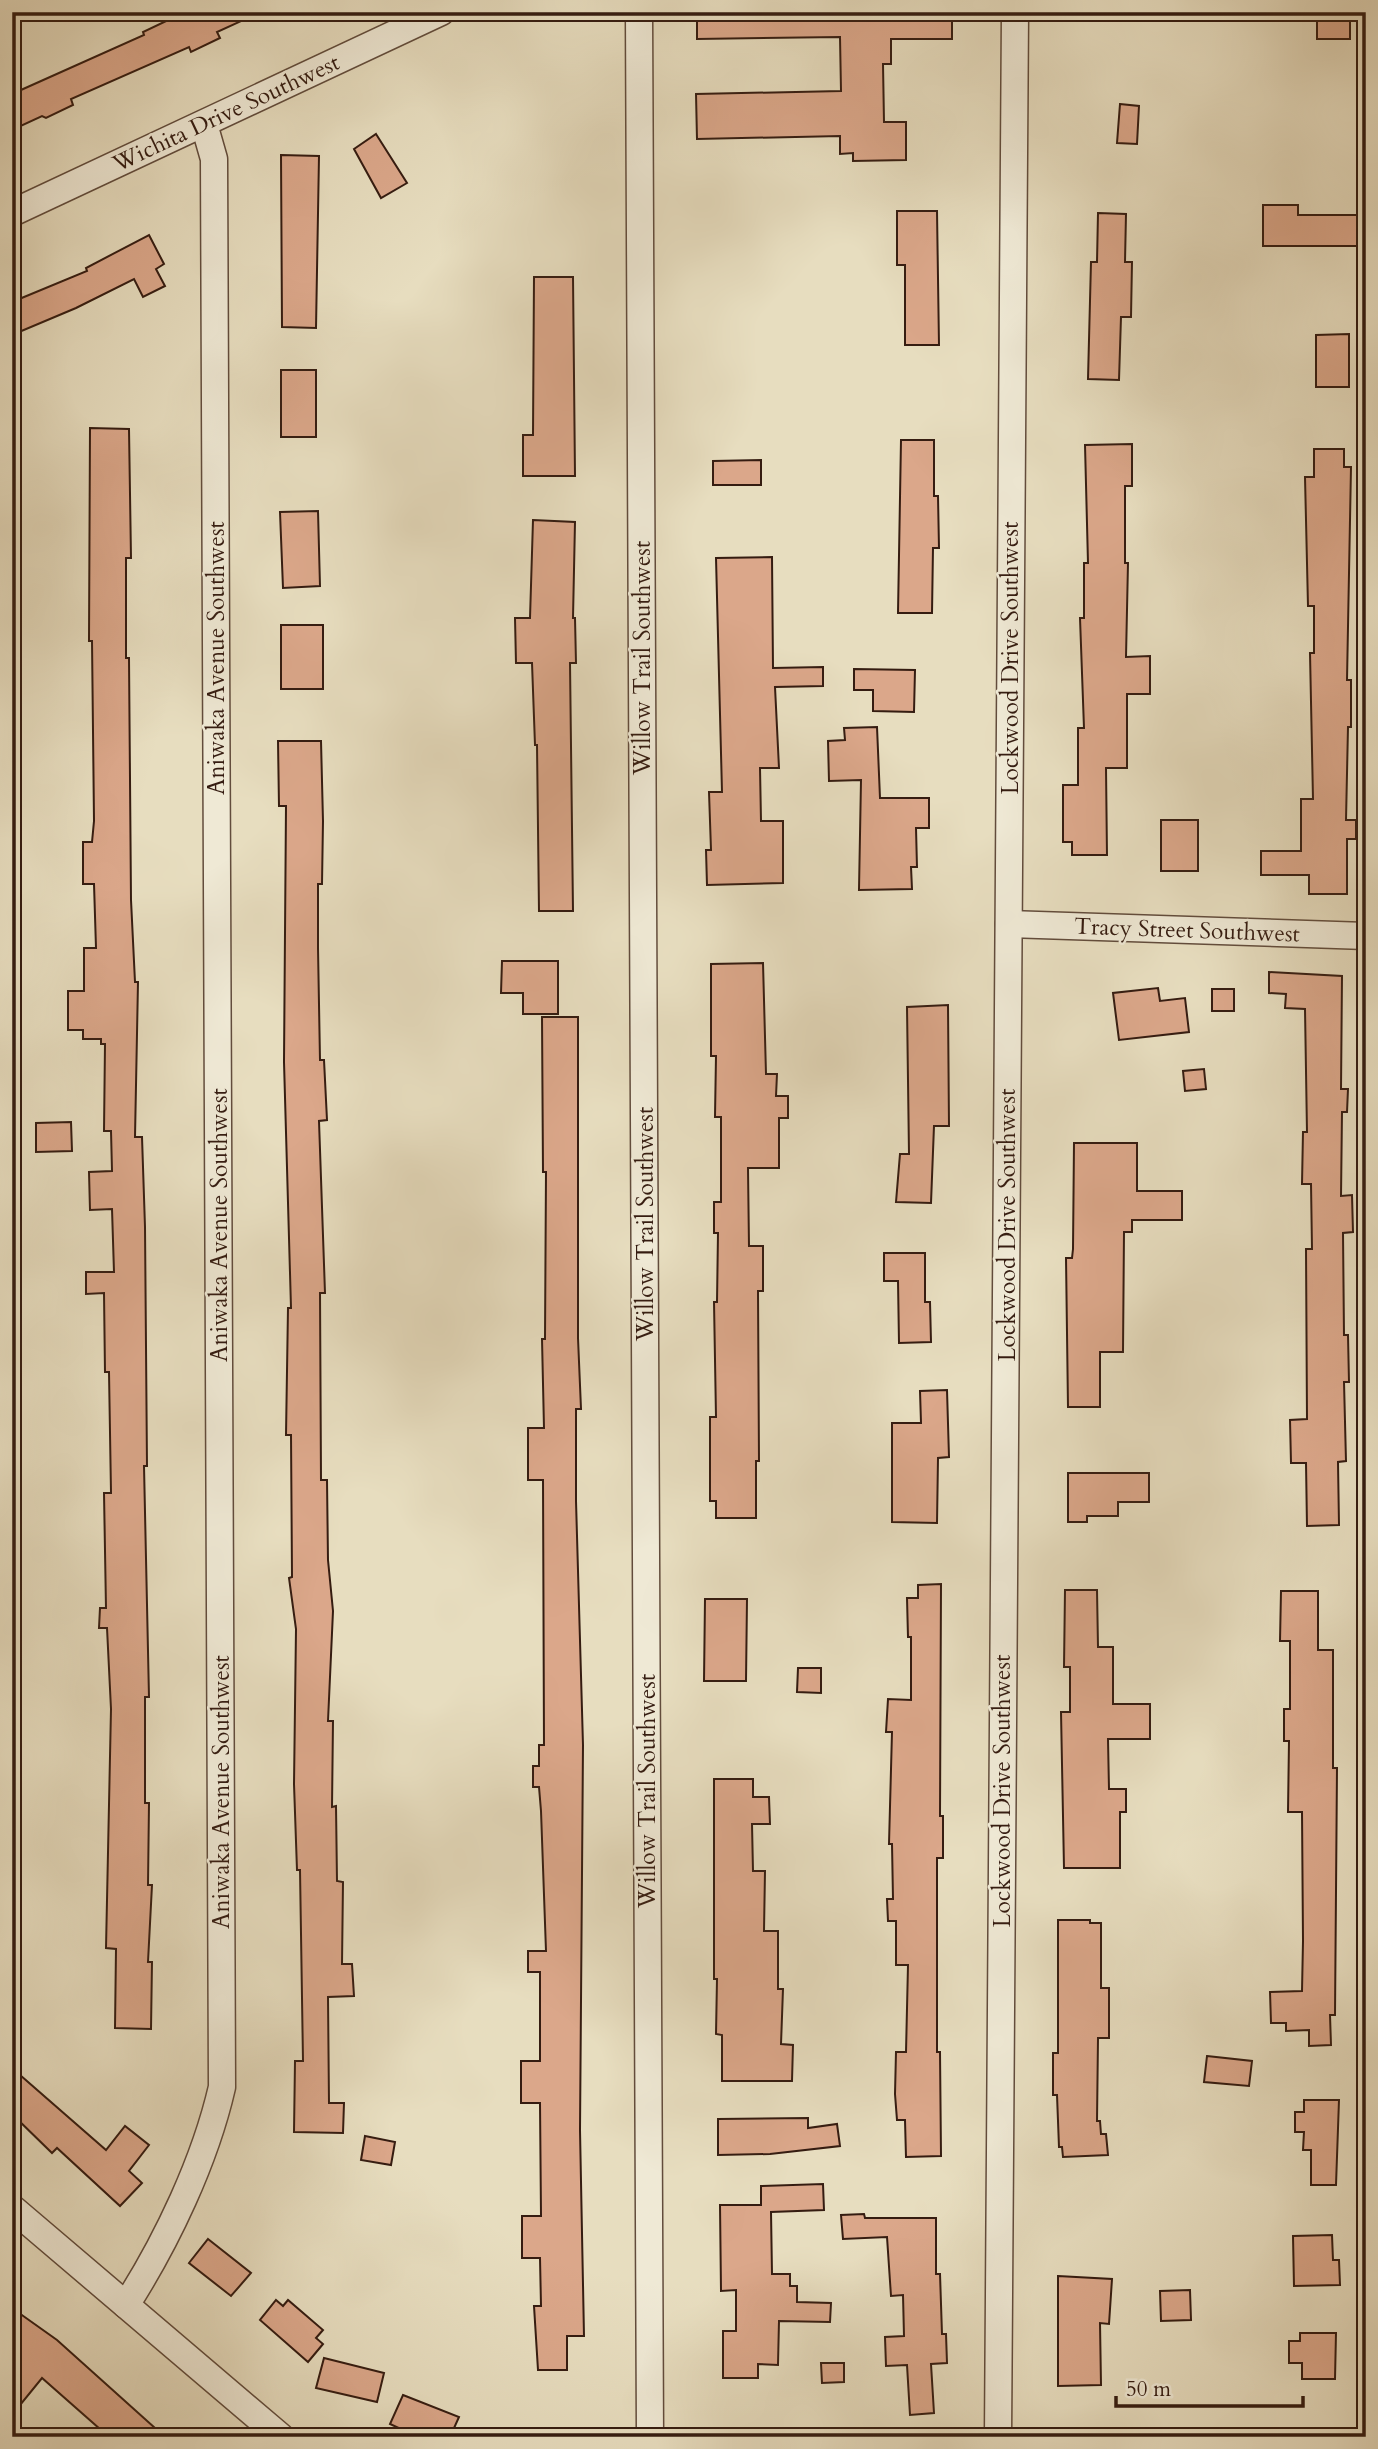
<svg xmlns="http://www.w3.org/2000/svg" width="1378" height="2449" viewBox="0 0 1378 2449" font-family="Cardo,serif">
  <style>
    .building { fill: #dba78a; stroke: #351c11; stroke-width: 2 }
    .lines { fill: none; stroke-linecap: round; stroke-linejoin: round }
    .minor-casing { stroke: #624c3c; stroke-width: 29 }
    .minor { stroke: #efe9d5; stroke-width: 26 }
    .labels { text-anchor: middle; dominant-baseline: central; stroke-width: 5; stroke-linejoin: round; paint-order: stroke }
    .street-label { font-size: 23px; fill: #351c11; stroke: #efe9d5 }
  </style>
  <rect width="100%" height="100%" fill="#e7ddbf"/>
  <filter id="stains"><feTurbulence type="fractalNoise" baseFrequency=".00286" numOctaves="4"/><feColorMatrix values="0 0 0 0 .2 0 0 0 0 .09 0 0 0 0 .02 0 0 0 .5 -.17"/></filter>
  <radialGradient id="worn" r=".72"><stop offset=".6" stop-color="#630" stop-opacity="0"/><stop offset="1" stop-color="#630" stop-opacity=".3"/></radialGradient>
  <g class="building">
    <path d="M 185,12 L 261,12 L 217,32 L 220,38 L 191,52 L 189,47 L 71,99 L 73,105 L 46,118 L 42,116 L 12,130 L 12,94 L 144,35 L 143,32 Z"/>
    <path d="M 697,12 L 952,12 L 952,39 L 891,39 L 891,64 L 883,64 L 884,122 L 906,122 L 906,160 L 853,161 L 853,153 L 840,154 L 840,136 L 697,139 L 696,94 L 841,91 L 840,37 L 697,39 Z"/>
    <rect x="1317" y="12" width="33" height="27"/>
    <path d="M 1120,104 L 1139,106 L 1137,144 L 1117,143 Z"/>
    <path d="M 376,134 L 407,183 L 381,198 L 354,149 Z"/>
    <path d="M 281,155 L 319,156 L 316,328 L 282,327 Z"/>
    <path d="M 1263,205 L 1298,205 L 1298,215 L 1357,215 L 1357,246 L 1263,246 Z"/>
    <path d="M 897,211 L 937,211 L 939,345 L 905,345 L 905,265 L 897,265 Z"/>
    <path d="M 1098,213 L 1126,214 L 1125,262 L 1132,262 L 1131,317 L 1121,317 L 1119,380 L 1088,379 L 1091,262 L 1097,262 Z"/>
    <path d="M 149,235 L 164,264 L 156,269 L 165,286 L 143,297 L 134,279 L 76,308 L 12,335 L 12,302 L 87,271 L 86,268 Z"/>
    <path d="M 534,277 L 573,277 L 575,476 L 523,476 L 523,435 L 533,435 Z"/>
    <path d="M 1349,334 L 1349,387 L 1316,387 L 1316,335 Z"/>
    <rect x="281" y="370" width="35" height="67"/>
    <path d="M 90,428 L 129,429 L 131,558 L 126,558 L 126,658 L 129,658 L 131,900 L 135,982 L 138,982 L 135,1137 L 142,1137 L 145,1227 L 147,1466 L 144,1466 L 149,1697 L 145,1697 L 145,1803 L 149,1803 L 148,1885 L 152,1885 L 148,1962 L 152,1962 L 151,2029 L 115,2028 L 116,1949 L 106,1948 L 111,1709 L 107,1628 L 99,1628 L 100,1608 L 106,1608 L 104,1493 L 111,1493 L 109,1372 L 105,1372 L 104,1293 L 86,1294 L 86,1272 L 114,1272 L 112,1209 L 90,1210 L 89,1172 L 112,1171 L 111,1131 L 104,1131 L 105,1044 L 101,1044 L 101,1039 L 83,1039 L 83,1030 L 68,1030 L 68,991 L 84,991 L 84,948 L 96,948 L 94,884 L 83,884 L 83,842 L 92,842 L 94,821 L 92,641 L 89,641 Z"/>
    <path d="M 901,440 L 934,440 L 934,496 L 938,496 L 939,548 L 933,548 L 932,613 L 898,613 Z"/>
    <path d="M 1132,444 L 1132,486 L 1125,486 L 1125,563 L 1128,563 L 1126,657 L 1150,656 L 1150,694 L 1127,694 L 1127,768 L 1106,768 L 1107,855 L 1072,855 L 1072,842 L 1063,842 L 1063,785 L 1078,785 L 1078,728 L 1084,728 L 1080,618 L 1084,618 L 1084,563 L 1088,563 L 1085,445 Z"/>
    <path d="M 1314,449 L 1344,449 L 1344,467 L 1351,467 L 1347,680 L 1351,680 L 1351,727 L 1348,727 L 1346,820 L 1356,820 L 1356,839 L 1347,839 L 1347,894 L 1309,894 L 1309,875 L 1261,875 L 1261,851 L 1301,851 L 1301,799 L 1313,799 L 1310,653 L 1314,653 L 1314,606 L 1308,606 L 1305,477 L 1314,477 Z"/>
    <path d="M 761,460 L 761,485 L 713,485 L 713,461 Z"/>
    <path d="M 318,511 L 320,586 L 283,588 L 280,512 Z"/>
    <path d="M 533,520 L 575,522 L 573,618 L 575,618 L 576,663 L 570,663 L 573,911 L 539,911 L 537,745 L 535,745 L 532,663 L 516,663 L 515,618 L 530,618 Z"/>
    <path d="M 772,557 L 773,668 L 823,667 L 823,686 L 775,687 L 779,768 L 760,768 L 761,821 L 783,821 L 783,883 L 707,885 L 706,850 L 711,850 L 709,792 L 722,792 L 716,558 Z"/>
    <rect x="281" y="625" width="42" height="64"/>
    <path d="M 854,669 L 915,670 L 914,712 L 873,711 L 873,690 L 854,690 Z"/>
    <path d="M 877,727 L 880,798 L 929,798 L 929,828 L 916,828 L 917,867 L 911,867 L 912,889 L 859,890 L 861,780 L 829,781 L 828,741 L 845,740 L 844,728 Z"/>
    <path d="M 278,741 L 321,741 L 323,821 L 322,884 L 318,884 L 318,948 L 320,1060 L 324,1060 L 327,1120 L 319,1121 L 325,1293 L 320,1293 L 321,1480 L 327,1480 L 328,1560 L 333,1611 L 328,1721 L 333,1721 L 332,1807 L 336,1806 L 337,1881 L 343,1882 L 342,1964 L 352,1964 L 354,1996 L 328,1997 L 329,2103 L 344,2103 L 343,2133 L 294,2132 L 295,2061 L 303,2061 L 300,1870 L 297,1870 L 294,1784 L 296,1629 L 289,1578 L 292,1577 L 291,1435 L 286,1435 L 288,1308 L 291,1308 L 284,1062 L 286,806 L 279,806 Z"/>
    <rect x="1161" y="820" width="37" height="51"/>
    <path d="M 502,961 L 558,961 L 558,1014 L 523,1014 L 523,993 L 501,993 Z"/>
    <path d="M 763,963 L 766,1074 L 777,1074 L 776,1096 L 788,1096 L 788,1118 L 779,1118 L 779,1168 L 748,1168 L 749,1246 L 763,1246 L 763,1291 L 758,1291 L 759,1461 L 756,1461 L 756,1518 L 716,1518 L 716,1501 L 710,1501 L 710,1417 L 716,1417 L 714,1302 L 717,1302 L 718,1233 L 714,1233 L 714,1202 L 721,1202 L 721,1117 L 715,1117 L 716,1056 L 711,1056 L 711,964 Z"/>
    <path d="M 1269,972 L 1342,976 L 1341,1089 L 1348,1089 L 1347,1112 L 1342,1112 L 1341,1196 L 1352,1195 L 1353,1232 L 1343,1233 L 1344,1335 L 1348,1335 L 1349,1382 L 1344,1382 L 1346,1461 L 1338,1462 L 1339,1525 L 1307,1526 L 1306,1463 L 1291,1463 L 1290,1420 L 1307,1419 L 1306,1249 L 1312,1249 L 1311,1184 L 1302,1184 L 1303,1132 L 1307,1132 L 1305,1009 L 1285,1008 L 1286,994 L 1269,993 Z"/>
    <path d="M 1158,988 L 1160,1001 L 1185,998 L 1189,1032 L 1119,1040 L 1113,993 Z"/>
    <rect x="1212" y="989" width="22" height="22"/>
    <path d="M 948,1005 L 949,1126 L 934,1126 L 931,1203 L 896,1202 L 900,1154 L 909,1154 L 907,1007 Z"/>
    <path d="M 542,1017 L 578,1017 L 578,1338 L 581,1409 L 576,1409 L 576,1501 L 583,1745 L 580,2130 L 584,2336 L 567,2336 L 567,2370 L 538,2370 L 534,2306 L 541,2306 L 540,2258 L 522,2258 L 522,2216 L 541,2216 L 540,2103 L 521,2103 L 521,2061 L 540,2061 L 540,1972 L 528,1972 L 528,1951 L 546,1951 L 541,1811 L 539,1787 L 533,1787 L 533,1766 L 539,1766 L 539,1745 L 544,1745 L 543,1480 L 528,1480 L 528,1428 L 544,1428 L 542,1339 L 545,1339 L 546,1172 L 543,1172 Z"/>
    <path d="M 1204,1069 L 1206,1089 L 1185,1091 L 1183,1071 Z"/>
    <path d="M 71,1122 L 72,1151 L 36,1152 L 36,1123 Z"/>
    <path d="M 1074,1143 L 1137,1143 L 1137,1191 L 1182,1191 L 1182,1220 L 1132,1220 L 1132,1232 L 1124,1232 L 1123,1352 L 1100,1352 L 1100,1407 L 1068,1407 L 1066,1258 L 1072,1258 L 1073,1249 Z"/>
    <path d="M 884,1253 L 925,1253 L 925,1302 L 930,1302 L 931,1342 L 899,1343 L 898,1281 L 884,1281 Z"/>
    <path d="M 947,1390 L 949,1457 L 938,1458 L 937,1523 L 892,1522 L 892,1423 L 921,1423 L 920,1391 Z"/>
    <path d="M 1068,1473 L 1149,1473 L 1149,1502 L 1118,1502 L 1118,1516 L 1087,1516 L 1087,1522 L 1068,1522 Z"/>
    <path d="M 941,1584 L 940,1816 L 943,1816 L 943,1858 L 937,1858 L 937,2052 L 940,2052 L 941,2156 L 906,2157 L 905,2120 L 897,2120 L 895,2094 L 896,2052 L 906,2052 L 908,1965 L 896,1965 L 896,1921 L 888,1921 L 887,1899 L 893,1899 L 892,1844 L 889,1844 L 892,1732 L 886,1732 L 888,1699 L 911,1700 L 911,1637 L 908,1637 L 907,1598 L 918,1598 L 918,1585 Z"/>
    <path d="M 1065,1590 L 1097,1590 L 1098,1647 L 1113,1647 L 1113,1704 L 1150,1704 L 1150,1739 L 1108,1739 L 1109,1789 L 1126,1789 L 1126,1812 L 1120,1812 L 1120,1868 L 1064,1868 L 1061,1712 L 1070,1712 L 1070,1667 L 1064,1667 Z"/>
    <path d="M 1281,1591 L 1318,1591 L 1318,1650 L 1333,1650 L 1333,1768 L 1337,1768 L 1335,2015 L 1330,2015 L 1331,2045 L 1309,2046 L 1309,2030 L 1286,2031 L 1286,2023 L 1271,2023 L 1270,1992 L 1302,1991 L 1303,1941 L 1302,1812 L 1288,1812 L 1289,1741 L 1284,1741 L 1284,1709 L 1290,1709 L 1290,1641 L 1280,1641 Z"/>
    <path d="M 705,1599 L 747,1599 L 746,1681 L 704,1681 Z"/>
    <path d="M 798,1668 L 821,1668 L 821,1693 L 797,1692 Z"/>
    <path d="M 714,1779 L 753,1779 L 753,1797 L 769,1797 L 770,1824 L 752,1824 L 753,1871 L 765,1871 L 764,1931 L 778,1931 L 778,1989 L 783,1989 L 781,2044 L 793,2045 L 792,2081 L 722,2081 L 722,2035 L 716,2034 L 717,1979 L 714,1979 Z"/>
    <path d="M 1058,1920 L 1090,1920 L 1090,1923 L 1101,1923 L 1101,1988 L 1109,1988 L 1109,2038 L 1098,2038 L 1097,2121 L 1100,2121 L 1101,2134 L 1106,2134 L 1108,2155 L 1063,2157 L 1062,2147 L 1059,2147 L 1057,2095 L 1053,2095 L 1053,2053 L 1058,2053 Z"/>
    <path d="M 1207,2056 L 1252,2061 L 1249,2086 L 1204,2082 Z"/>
    <path d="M 12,2068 L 106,2150 L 125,2126 L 149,2145 L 129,2171 L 142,2183 L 120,2206 L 57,2148 L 52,2153 L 12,2114 Z"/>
    <path d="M 1304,2100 L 1339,2100 L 1336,2185 L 1311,2185 L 1311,2150 L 1303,2150 L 1304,2132 L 1295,2132 L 1295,2112 L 1304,2112 Z"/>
    <path d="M 808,2118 L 808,2128 L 837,2124 L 840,2146 L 770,2154 L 718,2155 L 718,2119 Z"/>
    <path d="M 365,2136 L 395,2142 L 391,2165 L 361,2160 Z"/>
    <path d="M 823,2184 L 824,2210 L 771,2212 L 772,2274 L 790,2274 L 790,2286 L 797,2286 L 797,2302 L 831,2303 L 830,2322 L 779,2321 L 778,2365 L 758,2364 L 758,2378 L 723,2378 L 723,2331 L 736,2331 L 736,2290 L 721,2291 L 720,2205 L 761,2205 L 761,2186 Z"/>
    <path d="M 864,2214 L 865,2218 L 936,2218 L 936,2274 L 940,2274 L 942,2334 L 946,2334 L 947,2363 L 931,2364 L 934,2413 L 910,2415 L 907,2365 L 886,2366 L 885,2337 L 904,2336 L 903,2295 L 891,2296 L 887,2237 L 843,2239 L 841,2215 Z"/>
    <path d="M 1332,2235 L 1333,2260 L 1339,2260 L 1340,2285 L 1294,2286 L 1293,2236 Z"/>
    <path d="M 208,2239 L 251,2273 L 231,2296 L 189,2263 Z"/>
    <path d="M 1058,2276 L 1112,2279 L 1109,2324 L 1100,2323 L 1101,2385 L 1058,2386 Z"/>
    <path d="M 1190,2290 L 1191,2320 L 1161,2321 L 1160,2291 Z"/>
    <path d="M 276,2300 L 283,2306 L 288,2300 L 323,2330 L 316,2338 L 323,2344 L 308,2362 L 260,2320 Z"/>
    <path d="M 12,2308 L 57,2340 L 165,2437 L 109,2437 L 42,2378 L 12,2415 Z"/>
    <path d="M 1300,2333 L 1336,2333 L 1335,2379 L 1302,2379 L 1302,2363 L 1289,2363 L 1289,2341 L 1300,2341 Z"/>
    <path d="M 324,2358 L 384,2373 L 377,2402 L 316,2388 Z"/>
    <path d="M 821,2363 L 844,2363 L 844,2382 L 822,2383 Z"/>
    <path d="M 403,2395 L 459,2417 L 450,2437 L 418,2437 L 390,2424 Z"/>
  </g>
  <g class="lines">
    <defs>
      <g id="minor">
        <path d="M 639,12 L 650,2437"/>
        <path d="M 12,213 L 441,12"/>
        <path d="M 1009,924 L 1366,936"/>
        <path d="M 12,2208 L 281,2437"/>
        <path d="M 126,2305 C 167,2241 205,2161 222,2087 L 214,159 L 204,124"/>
        <path d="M 998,2437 L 1015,12"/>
      </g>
    </defs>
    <use href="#minor" class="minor-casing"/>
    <use href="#minor" class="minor"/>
  </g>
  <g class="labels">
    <g class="street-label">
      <text transform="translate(226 113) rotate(-25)">Wichita Drive Southwest</text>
      <text transform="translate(216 658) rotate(-90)">Aniwaka Avenue Southwest</text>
      <text transform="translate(642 658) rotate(-90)">Willow Trail Southwest</text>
      <text transform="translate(1010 658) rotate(-90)">Lockwood Drive Southwest</text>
      <text transform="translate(1187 930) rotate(2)">Tracy Street Southwest</text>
      <text transform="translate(645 1224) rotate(-90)">Willow Trail Southwest</text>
      <text transform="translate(219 1225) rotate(-90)">Aniwaka Avenue Southwest</text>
      <text transform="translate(1007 1225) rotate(-90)">Lockwood Drive Southwest</text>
      <text transform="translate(647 1791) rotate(-90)">Willow Trail Southwest</text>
      <text transform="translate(1002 1791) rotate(-90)">Lockwood Drive Southwest</text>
      <text transform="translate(221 1792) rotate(-90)">Aniwaka Avenue Southwest</text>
    </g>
  </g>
  <rect width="1378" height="2449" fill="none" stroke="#e7ddbf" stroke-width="42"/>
  <rect x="14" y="14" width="1350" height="2421" fill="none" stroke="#351c11" stroke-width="3.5"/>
  <rect x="21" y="21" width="1336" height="2407" fill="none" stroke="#351c11" stroke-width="2"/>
  <path d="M1116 2396v10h187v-10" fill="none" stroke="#351c11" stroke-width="3.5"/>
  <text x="1126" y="2396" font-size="21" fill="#351c11" stroke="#efe9d5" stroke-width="5" paint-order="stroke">50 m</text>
  <rect width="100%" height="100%" filter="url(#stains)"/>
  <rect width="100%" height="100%" fill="url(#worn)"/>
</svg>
